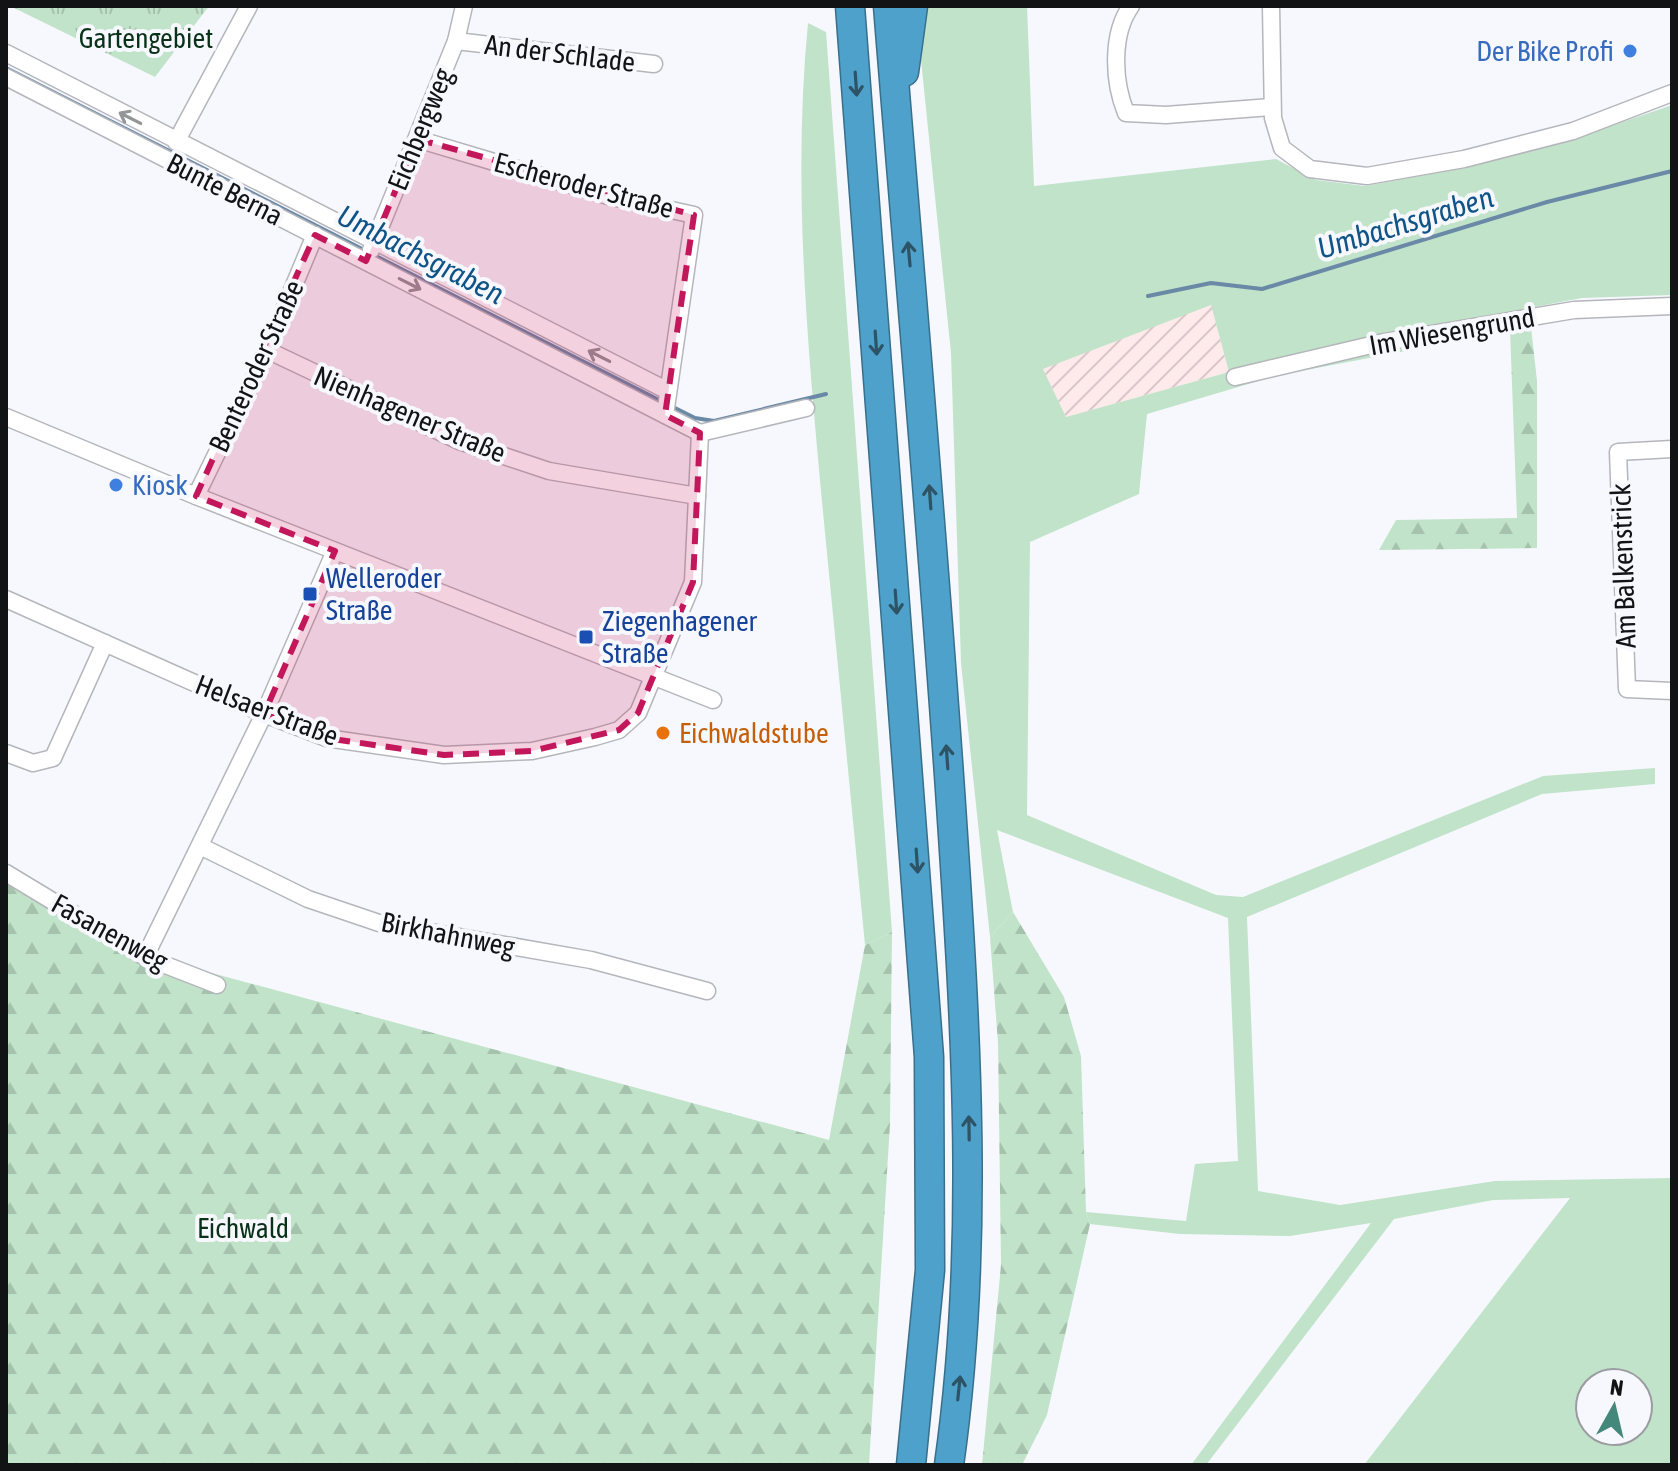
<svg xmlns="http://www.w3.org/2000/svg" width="1678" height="1471" viewBox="0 0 1678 1471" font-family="'Asap Condensed',sans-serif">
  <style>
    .industrial { fill: url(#industrial-furrows) }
    .grass { fill: #c1e3c9; fill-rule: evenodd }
    .forest { fill: url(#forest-firs) }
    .park { fill: url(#park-tufts) }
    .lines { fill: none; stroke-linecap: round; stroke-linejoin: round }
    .stream { stroke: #6a89a7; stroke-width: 4 }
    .street-casing { stroke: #b5b6bc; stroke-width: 19 }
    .highway-casing { stroke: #396f8b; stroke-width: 31 }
    .street { stroke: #fff; stroke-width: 16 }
    .highway { stroke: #4ea1ca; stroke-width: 28 }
    .oneway { stroke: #2d5366 }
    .oneway2 { stroke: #949596 }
    .marked { fill: #c2185b; fill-opacity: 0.2; stroke: #c2185b; stroke-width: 6; stroke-dasharray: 16 10; stroke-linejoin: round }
    .shop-dot { fill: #3f7fe0; stroke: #f7f8fe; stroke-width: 3 }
    .transit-dot { fill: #1a4fb4; stroke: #f7f8fe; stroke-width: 3 }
    .food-dot { fill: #e8710a; stroke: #f7f8fe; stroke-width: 3 }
    .labels { text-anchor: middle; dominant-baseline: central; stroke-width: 8; stroke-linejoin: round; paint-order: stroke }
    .park-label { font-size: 28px; fill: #0a3219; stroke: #f7f8fe }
    .shop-label { font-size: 28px; fill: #366cbe; stroke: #f7f8fe; text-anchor: end }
    .street-label { font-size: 28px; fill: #121315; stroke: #f7f8fe }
    .transit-label { font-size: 28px; fill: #164399; stroke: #f7f8fe; text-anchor: start }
    .food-label { font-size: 28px; fill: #c56008; stroke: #f7f8fe; text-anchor: start }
    .water-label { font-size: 30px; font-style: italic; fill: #0f5387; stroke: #f7f8fe }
  </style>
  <defs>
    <pattern id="industrial-furrows" width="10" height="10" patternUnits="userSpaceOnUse" patternTransform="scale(2)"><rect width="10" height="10" fill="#fee9eb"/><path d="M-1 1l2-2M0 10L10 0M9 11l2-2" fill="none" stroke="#d9c7c9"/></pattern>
    <pattern id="forest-firs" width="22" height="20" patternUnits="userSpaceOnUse" patternTransform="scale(2)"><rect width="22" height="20" fill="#c1e3c9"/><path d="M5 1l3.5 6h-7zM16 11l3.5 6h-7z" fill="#a5c2ac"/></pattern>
    <pattern id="park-tufts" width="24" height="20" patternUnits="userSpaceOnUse" patternTransform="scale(2)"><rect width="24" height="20" fill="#c1e3c9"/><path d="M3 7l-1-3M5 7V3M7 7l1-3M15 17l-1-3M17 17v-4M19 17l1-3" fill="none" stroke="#a5c2ac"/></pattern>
  </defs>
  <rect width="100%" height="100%" fill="#f7f8fe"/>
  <path class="industrial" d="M 1211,304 L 1229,372 L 1066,417 L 1043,369 Z"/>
  <g class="grass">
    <path d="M 926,6 L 1027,6 L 1034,186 L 1276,159 L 1316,180 L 1365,186 L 1473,166 L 1579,137 L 1672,105 L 1672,295 L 1582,298 L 1529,308 L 1531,327 L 1275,376 L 1147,414 L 1139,494 L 1030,542 L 1027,815 L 1216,895 L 1243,897 L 1543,776 L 1655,768 L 1655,784 L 1542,794 L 1247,917 L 1258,1191 L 1340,1205 L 1495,1181 L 1672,1178 L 1672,1465 L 1364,1465 L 1570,1198 L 1493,1200 L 1394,1219 L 1206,1465 L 1191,1465 L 1371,1223 L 1290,1236 L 1180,1234 L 1090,1224 L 1086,1212 L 1186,1221 L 1195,1164 L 1238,1161 L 1228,918 L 997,830 L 1013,912 L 990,937 L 961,663 L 951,353 L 921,60 ZM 1211,305 L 1229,372 L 1066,417 L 1043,369 ZM 1590,1383 L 1638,1383 L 1638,1431 L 1590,1431 Z"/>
    <path d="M 808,23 L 826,32 L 892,932 L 865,945 C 851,800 837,656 823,512 C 808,350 792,186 808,23 Z"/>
  </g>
  <g class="forest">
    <path d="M 1531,327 L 1537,381 L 1537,548 L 1379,550 L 1396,520 L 1517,518 L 1510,330 Z"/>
    <path d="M 6,869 L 153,957 L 829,1140 L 865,945 L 892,932 L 890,1124 L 869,1465 L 6,1465 Z"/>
    <path d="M 1013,912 L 1064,997 L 1081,1056 L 1086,1212 L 1090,1224 L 1047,1415 L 1022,1465 L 982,1465 L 1001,1265 L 998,1043 L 990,937 Z"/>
  </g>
  <path class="park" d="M 10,6 L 209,6 L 155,77 Z"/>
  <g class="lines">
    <g class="stream">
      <path d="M 6,68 L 663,402"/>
      <path d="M 1148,296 L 1211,283 L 1262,289 L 1547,202 L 1672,171"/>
      <path d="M 671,406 L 695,418 L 714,421 L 826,394"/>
    </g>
    <defs>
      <g id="street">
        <path d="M 1131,6 C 1111,34 1113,81 1126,113 L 1166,115 L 1271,107"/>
        <path d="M 1271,6 L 1273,118 L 1282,148 L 1310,169 L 1367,176 L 1464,159 L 1573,131 L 1672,93"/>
        <path d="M 456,41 L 654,64"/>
        <path d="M 6,53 L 668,391"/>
        <path d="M 6,77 L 700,433"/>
        <path d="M 417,139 L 608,196 L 694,215 L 665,415"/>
        <path d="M 176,142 L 249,6"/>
        <path d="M 371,250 L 456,41 L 464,6"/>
        <path d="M 267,350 L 459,441 L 549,471 L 697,496"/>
        <path d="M 1235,377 L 1384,342 L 1574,310 L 1672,306"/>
        <path d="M 6,417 L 196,496 L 713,700"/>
        <path d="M 700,433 L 806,408"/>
        <path d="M 1672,449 L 1618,452 L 1627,689 L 1672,691"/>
        <path d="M 196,496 L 267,350 L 315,235"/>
        <path d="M 6,599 L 264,714 L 326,738 L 444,755 L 532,751 L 595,737 L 619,730 L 638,713 L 693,582 L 700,433"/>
        <path d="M 6,753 L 33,763 L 53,758 L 105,643"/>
        <path d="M 200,846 L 308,899 L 379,923 L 591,960 L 707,991"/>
        <path d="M 6,873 L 145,957 L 217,985"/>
        <path d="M 145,957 L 264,714 L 335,551"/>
      </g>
      <g id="highway">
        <path d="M 850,6 L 929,1057 L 930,1270 L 911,1465"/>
        <path d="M 888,6 C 909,267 932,528 950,790 C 965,1016 981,1240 949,1465"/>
        <path d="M 904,72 L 913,6"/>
      </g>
    </defs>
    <use href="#street" class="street-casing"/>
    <use href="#highway" class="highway-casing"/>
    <use href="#street" class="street"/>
    <use href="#highway" class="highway"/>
  </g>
  <defs><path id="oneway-shaft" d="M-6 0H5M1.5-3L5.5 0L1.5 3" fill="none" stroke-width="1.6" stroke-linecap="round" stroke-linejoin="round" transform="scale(2)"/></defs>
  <g class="oneway">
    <use href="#oneway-shaft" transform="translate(856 84) rotate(86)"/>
    <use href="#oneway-shaft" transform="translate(909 254) rotate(-95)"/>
    <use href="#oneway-shaft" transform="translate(876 343) rotate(86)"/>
    <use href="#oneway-shaft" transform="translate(930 497) rotate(-94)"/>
    <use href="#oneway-shaft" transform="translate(896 602) rotate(86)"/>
    <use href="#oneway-shaft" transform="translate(947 757) rotate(-94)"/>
    <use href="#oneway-shaft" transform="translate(917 861) rotate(86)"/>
    <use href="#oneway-shaft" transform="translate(969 1128) rotate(-91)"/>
    <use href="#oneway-shaft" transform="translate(959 1388) rotate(-84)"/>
  </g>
  <g class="oneway2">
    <use href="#oneway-shaft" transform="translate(130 118) rotate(-153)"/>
    <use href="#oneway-shaft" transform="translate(410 284) rotate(27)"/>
    <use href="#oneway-shaft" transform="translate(599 356) rotate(-153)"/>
  </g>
  <path class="marked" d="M 417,139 L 694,215 L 665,415 L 700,433 L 693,582 L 638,713 L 619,730 L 532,751 L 444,755 L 326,738 L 264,714 L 335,551 L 196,496 L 315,235 L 366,261 Z"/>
  <g class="shop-dot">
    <circle cx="1630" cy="51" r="8"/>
    <circle cx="116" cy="485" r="8"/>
  </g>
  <g class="transit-dot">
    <rect x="302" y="586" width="16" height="16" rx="4"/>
    <rect x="578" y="629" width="16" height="16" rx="4"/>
  </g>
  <circle class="food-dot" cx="663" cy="733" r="8"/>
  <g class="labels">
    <g class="park-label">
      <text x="146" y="38">Gartengebiet</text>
      <text x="243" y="1228">Eichwald</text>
    </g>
    <g class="shop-label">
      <text x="1614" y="51">Der Bike Profi</text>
      <text x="132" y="485" text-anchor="start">Kiosk</text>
    </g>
    <g class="street-label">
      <text transform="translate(560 53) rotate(7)">An der Schlade</text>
      <text transform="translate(420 129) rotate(-68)">Eichbergweg</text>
      <text transform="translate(584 185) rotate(15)">Escheroder Straße</text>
      <text transform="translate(225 189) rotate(27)">Bunte Berna</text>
      <text transform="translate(1452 331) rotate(-10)">Im Wiesengrund</text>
      <text transform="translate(256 366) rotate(-65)">Benteroder Straße</text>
      <text transform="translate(410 414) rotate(23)">Nienhagener Straße</text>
      <text transform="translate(1623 566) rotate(-92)">Am Balkenstrick</text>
      <text transform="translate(267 710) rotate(21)">Helsaer Straße</text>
      <text transform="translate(110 932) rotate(29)">Fasanenweg</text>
      <text transform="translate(448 934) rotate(11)">Birkhahnweg</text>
    </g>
    <g class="transit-label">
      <text x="326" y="578">Welleroder<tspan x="326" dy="32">Straße</tspan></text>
      <text x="602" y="621">Ziegenhagener<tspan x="602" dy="32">Straße</tspan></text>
    </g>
    <g class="food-label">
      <text x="679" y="733">Eichwaldstube</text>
    </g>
    <g class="water-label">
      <text transform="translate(1405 222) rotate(-17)">Umbachsgraben</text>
      <text transform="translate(421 254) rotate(27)">Umbachsgraben</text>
    </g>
  </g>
  <rect width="1678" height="1471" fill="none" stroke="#121315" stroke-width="16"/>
  <g transform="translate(1614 1407) rotate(8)"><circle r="38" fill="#f7f8fe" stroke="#9b9ca1" stroke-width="2"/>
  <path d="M0-6L14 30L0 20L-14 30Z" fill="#44887b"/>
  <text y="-12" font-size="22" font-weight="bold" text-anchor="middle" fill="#121315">N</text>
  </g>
</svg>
